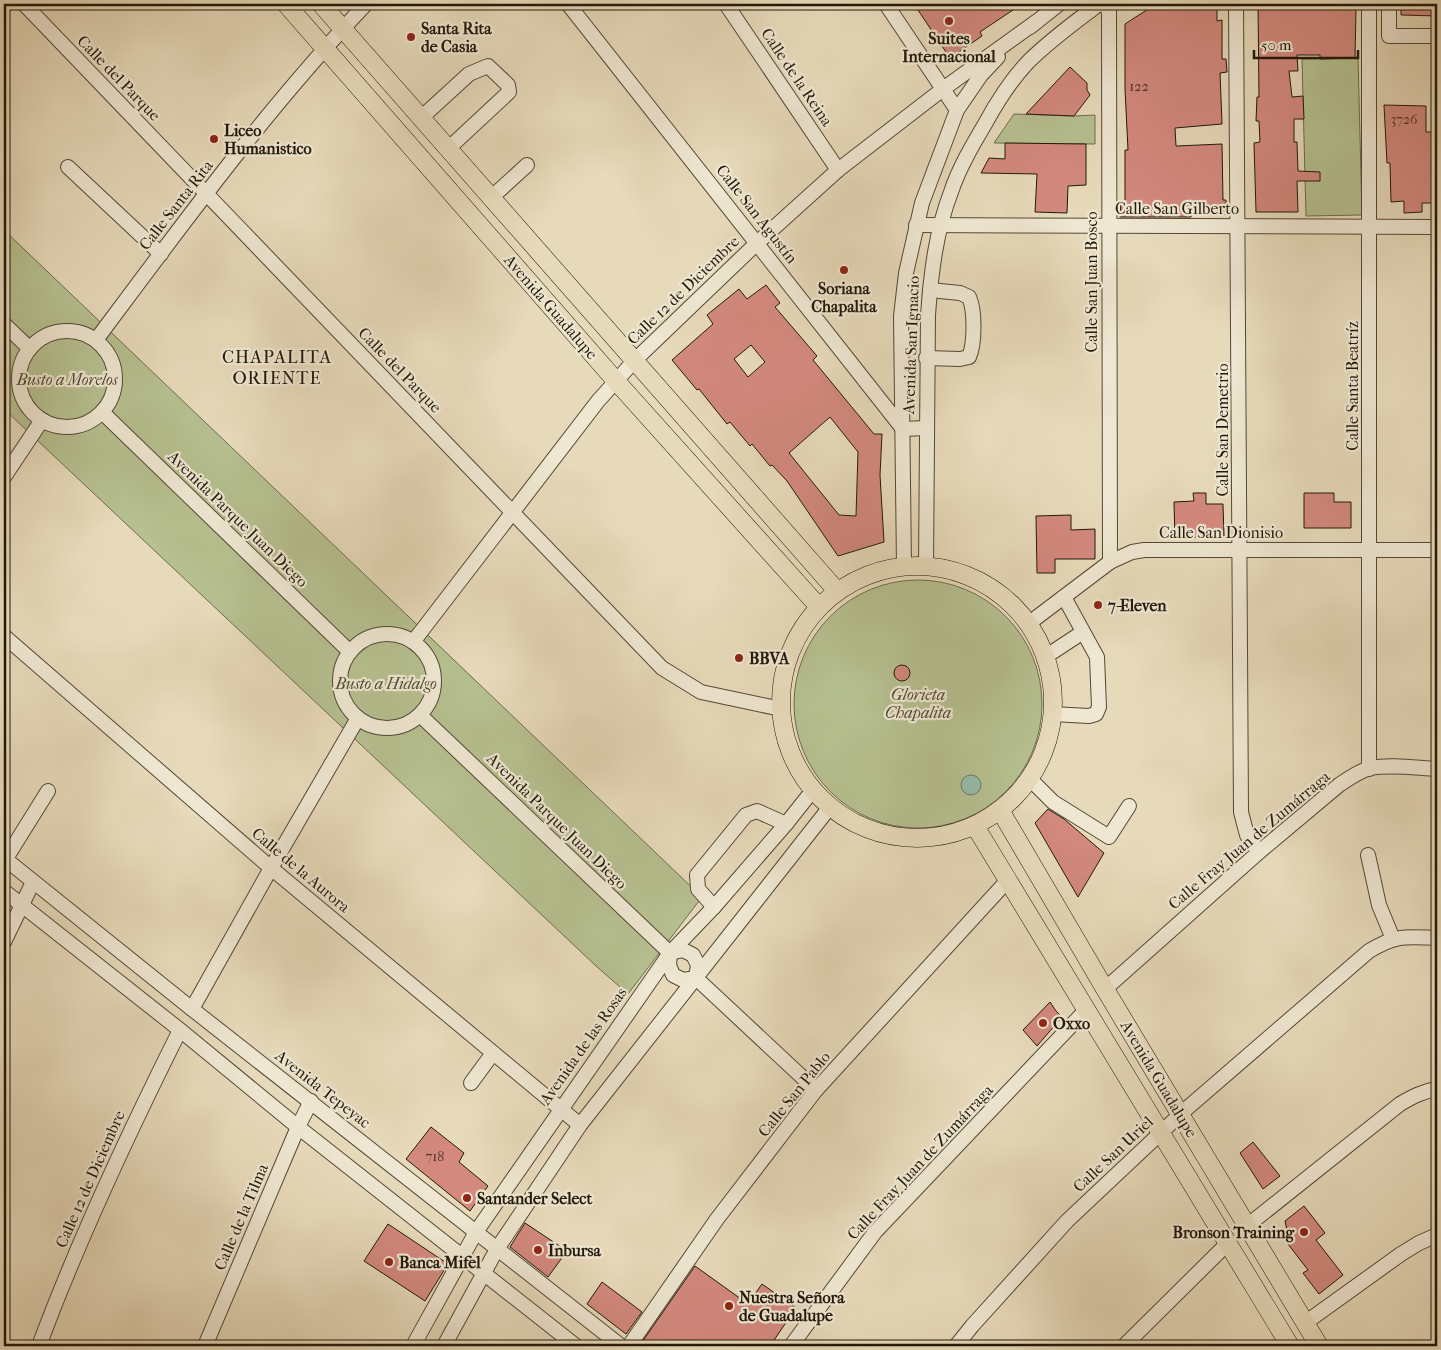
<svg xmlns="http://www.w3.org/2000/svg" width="1441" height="1350" viewBox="0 0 1441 1350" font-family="'IM FELL French Canon',serif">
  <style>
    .green { fill: #b6c090; stroke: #6c6c4d }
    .water { fill: #97bbab; stroke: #687a6b }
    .building { fill: #d3897e; stroke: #22180a; fill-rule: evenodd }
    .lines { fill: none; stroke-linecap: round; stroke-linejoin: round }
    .minor-casing { stroke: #534836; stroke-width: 16 }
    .major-casing { stroke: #22180a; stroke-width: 19 }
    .minor { stroke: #efe7d2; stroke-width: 14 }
    .major { stroke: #e7daba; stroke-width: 18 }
    .poi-dot { fill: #8f2418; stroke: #efe7d2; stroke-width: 2 }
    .labels { text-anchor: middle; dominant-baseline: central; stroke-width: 4.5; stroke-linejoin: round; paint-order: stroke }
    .number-label { font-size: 14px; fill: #4e3427 }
    .poi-label { font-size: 16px; font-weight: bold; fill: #22180a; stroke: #efe7d2; text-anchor: start }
    .street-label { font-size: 16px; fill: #22180a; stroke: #efe7d2 }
    .park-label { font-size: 16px; font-style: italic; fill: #4e4a32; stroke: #efe7d2 }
    .neighbourhood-label { font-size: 18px; letter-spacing: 1px; fill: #22180a; stroke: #efe7d2 }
  </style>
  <rect width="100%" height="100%" fill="#e7daba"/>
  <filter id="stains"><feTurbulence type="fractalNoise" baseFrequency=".004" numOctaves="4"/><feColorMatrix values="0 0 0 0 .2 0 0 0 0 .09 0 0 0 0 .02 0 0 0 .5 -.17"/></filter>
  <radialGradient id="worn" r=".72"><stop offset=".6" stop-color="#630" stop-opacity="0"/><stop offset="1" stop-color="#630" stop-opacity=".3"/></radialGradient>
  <g class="green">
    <path d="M 1358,58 L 1362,215 L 1306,216 L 1302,59 Z"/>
    <path d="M 1014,114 L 1074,116 L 1095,115 L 1095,144 L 994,143 Z"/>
    <path d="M 4,230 L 702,897 L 628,994 L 596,966 L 4,409 Z"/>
    <circle cx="918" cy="704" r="124"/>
  </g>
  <circle class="water" cx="971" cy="785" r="10"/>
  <g class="building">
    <path d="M 914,4 L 1022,4 L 980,32 L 982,36 L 950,58 Z"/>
    <path d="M 1156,4 L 1217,4 L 1217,21 L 1222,20 L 1222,59 L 1226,59 L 1227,72 L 1220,73 L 1222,124 L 1175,128 L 1176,146 L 1222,144 L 1223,200 L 1226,200 L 1226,214 L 1213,215 L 1213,212 L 1191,212 L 1191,217 L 1120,217 L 1121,201 L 1125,201 L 1125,150 L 1128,150 L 1125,89 L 1125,24 Z"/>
    <path d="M 1258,4 L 1295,4 L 1295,7 L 1320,7 L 1320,4 L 1355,4 L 1356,8 L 1355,58 L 1320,59 L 1320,55 L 1297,55 L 1298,71 L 1289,71 L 1292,97 L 1303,96 L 1304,119 L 1294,119 L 1294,142 L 1297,142 L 1298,171 L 1320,172 L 1320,181 L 1297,181 L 1298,212 L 1256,212 L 1254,143 L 1260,142 L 1259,121 L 1256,121 L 1257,97 L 1259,97 Z"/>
    <path d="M 1401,4 L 1437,4 L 1437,16 L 1401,15 Z"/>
    <path d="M 1070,67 L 1087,83 L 1087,90 L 1090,95 L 1074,116 L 1026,114 Z"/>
    <path d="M 1384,105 L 1426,106 L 1426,132 L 1437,132 L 1437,186 L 1432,186 L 1432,203 L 1422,203 L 1422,212 L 1404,213 L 1404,201 L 1391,202 L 1390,163 L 1387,163 Z"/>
    <path d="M 1005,143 L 1086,144 L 1086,185 L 1068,186 L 1067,213 L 1035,212 L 1037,174 L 981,173 L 989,158 L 1005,159 Z"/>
    <path d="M 766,285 L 780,303 L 775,307 L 817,356 L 813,360 L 874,434 L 882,434 L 880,475 L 884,542 L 838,556 L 787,481 L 772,465 L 770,466 L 752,444 L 750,446 L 730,422 L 727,424 L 699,389 L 697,390 L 672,360 L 713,324 L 707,315 L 739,289 L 747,299 ZM 751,345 L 765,362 L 748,377 L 734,359 ZM 830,417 L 858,452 L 856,516 L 839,515 L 789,453 Z"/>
    <path d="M 1193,493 L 1206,493 L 1206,504 L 1223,504 L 1224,536 L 1175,538 L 1174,502 L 1194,501 Z"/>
    <path d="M 1304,493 L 1334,493 L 1334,502 L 1351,502 L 1351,528 L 1304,528 Z"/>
    <path d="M 1071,515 L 1071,530 L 1095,529 L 1095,559 L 1055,559 L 1055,573 L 1037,573 L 1036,516 Z"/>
    <circle cx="902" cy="673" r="8"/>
    <path d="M 1048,809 L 1064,819 L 1104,853 L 1078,897 L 1035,823 Z"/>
    <path d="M 1050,1002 L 1056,1011 L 1062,1017 L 1037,1046 L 1023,1030 Z"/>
    <path d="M 431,1127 L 464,1153 L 459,1162 L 488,1186 L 470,1211 L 406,1159 Z"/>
    <path d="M 1253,1142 L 1280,1176 L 1263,1189 L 1240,1153 Z"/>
    <path d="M 1304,1206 L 1325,1233 L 1316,1240 L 1343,1275 L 1319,1294 L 1303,1273 L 1308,1270 L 1281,1235 L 1287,1230 L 1285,1221 Z"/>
    <path d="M 525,1223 L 567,1251 L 548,1277 L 510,1247 Z"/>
    <path d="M 388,1224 L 448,1264 L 425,1301 L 364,1261 Z"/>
    <path d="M 695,1266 L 748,1304 L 762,1284 L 796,1308 L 770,1346 L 642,1346 L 640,1345 Z"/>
    <path d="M 602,1282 L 642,1312 L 626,1334 L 587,1304 Z"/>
  </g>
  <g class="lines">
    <defs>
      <g id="minor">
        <path d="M 24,4 L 662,668 L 701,692 L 781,709"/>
        <path d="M 568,4 L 903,429 L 926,428"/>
        <path d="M 726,4 L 838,170"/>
        <path d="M 886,4 L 957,110"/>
        <path d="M 1105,4 L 1109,11 L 1110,562"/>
        <path d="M 1236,4 L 1241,812 L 1247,835 L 1259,852"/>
        <path d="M 1389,4 L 1389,36 L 1437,36"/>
        <path d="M 1030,27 L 1059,4"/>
        <path d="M 422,117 L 469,74 L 488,66 L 508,85 L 509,92 L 449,148"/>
        <path d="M 68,167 L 161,254"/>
        <path d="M 492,197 L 527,165"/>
        <path d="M 916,225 L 1437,227"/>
        <path d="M 4,324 L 29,348"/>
        <circle cx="67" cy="379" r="48"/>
        <path d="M 96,340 C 182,225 267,108 366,4"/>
        <path d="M 926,358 L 960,359 L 969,357 C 975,343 975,310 969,297 L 960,293 L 930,290"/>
        <path d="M 102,412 L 350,652"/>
        <path d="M 4,477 L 42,420"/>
        <path d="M 904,566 L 901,316 L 906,273 L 922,203 L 957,110 L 981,75 L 998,57"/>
        <path d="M 926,566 L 928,315 C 931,273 936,231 951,192 C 959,168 972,146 985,124 C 997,102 1011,80 1028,62 C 1050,40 1075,22 1099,4"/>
        <path d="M 1028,624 L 1110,562 L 1132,552 L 1144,550 L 1437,550"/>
        <circle cx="387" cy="681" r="47"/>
        <path d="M 4,636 L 271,868 L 580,1125"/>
        <path d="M 413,642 L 598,401 L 635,360 L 757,243 L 838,170 L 943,89 L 1036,22"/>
        <path d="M 1045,657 L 1083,632"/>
        <path d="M 1052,714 L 1089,716 L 1096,714 L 1099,707 L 1097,657 L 1064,597"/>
        <path d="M 420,715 L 670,953 L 669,965 L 673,975 L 683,980 L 696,978 L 816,1090"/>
        <path d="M 1369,769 L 1369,4"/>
        <path d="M 1030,779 L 1053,802 L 1109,837 L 1129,806"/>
        <path d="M 1368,855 L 1379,905 L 1393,939"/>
        <path d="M 4,858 L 192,1009 L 621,1346"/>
        <path d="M 5,860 L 48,791"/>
        <path d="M 4,891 L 180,1030 L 298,1127 L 576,1346"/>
        <path d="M 714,907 L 698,889 L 697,875 L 746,815 L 757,811 L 786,824"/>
        <path d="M 4,942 L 33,882"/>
        <path d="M 670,953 L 683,950 L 693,955 L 698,965 L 696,978"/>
        <path d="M 1105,989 L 1259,852 L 1339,785 C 1348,779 1359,771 1370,768 C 1392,764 1416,768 1437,769"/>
        <path d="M 192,1009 L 271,868 L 358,718"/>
        <path d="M 471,1083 L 493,1053"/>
        <path d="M 1247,1226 L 1400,1104 C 1412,1097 1423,1091 1437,1089"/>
        <path d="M 1305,1323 L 1401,1254 L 1419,1243 L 1437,1235"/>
        <path d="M 39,1346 C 79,1238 128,1134 180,1030"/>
        <path d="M 205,1346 L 298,1127 L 311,1101"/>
        <path d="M 413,1346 L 476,1232 L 670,953 L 714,907 L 786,824 L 813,790"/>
        <path d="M 444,1346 L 497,1249 L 580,1125 L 830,807"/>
        <path d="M 629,1346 L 717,1219 L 816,1090 L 1007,881"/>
        <path d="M 791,1346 L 875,1232 L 1086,1010"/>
        <path d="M 956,1346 L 972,1326 L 1067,1221 L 1185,1110 L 1369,951 C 1397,934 1406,937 1437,938"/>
        <path d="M 1124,1346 L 1227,1244"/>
      </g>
      <g id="major">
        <path d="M 286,4 L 616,381 L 819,607"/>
        <path d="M 321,4 L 837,591"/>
        <circle cx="917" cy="702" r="136"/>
        <path d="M 1000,810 L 1105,989 L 1319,1346"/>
        <path d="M 975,826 L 1290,1346"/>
      </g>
    </defs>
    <use href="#minor" class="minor-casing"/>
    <use href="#major" class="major-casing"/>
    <use href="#minor" class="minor"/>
    <use href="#major" class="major"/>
  </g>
  <g class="poi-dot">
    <circle cx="949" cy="21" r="5"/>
    <circle cx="411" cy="37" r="5"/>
    <circle cx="214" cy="139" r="5"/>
    <circle cx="844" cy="270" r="5"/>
    <circle cx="1098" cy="605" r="5"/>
    <circle cx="739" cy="658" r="5"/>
    <circle cx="1043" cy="1023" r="5"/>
    <circle cx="467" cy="1198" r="5"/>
    <circle cx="1304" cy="1232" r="5"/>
    <circle cx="538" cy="1250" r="5"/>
    <circle cx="389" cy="1262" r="5"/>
    <circle cx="729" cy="1306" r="5"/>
  </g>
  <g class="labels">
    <g class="number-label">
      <text x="1139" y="86">122</text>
      <text x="1404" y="119">3726</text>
      <text x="435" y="1156">718</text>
    </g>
    <g class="poi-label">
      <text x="421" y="28">Santa Rita<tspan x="421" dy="18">de Casia</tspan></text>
      <text x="949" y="38" text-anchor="middle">Suites<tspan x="949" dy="18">Internacional</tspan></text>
      <text x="224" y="130">Liceo<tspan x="224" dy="18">Humanistico</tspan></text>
      <text x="844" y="288" text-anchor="middle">Soriana<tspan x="844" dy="18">Chapalita</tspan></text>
      <text x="1108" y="605">7-Eleven</text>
      <text x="749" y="658">BBVA</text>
      <text x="1053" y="1023">Oxxo</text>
      <text x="477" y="1198">Santander Select</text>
      <text x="1294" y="1232" text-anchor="end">Bronson Training</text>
      <text x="548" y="1250">Inbursa</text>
      <text x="399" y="1262">Banca Mifel</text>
      <text x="739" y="1297">Nuestra Señora<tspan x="739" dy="18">de Guadalupe</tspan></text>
    </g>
    <g class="street-label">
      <text transform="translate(797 77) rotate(56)">Calle de la Reina</text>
      <text transform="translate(119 78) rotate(46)">Calle del Parque</text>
      <text transform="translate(176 205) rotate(-52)">Calle Santa Rita</text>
      <text x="1177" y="208">Calle San Gilberto</text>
      <text transform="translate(757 214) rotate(52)">Calle San Agustín</text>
      <text transform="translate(1091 282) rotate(-90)">Calle San Juan Bosco</text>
      <text transform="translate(683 290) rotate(-44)">Calle 12 de Diciembre</text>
      <text transform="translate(551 307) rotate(49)">Avenida Guadalupe</text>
      <text transform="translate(911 345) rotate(-88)">Avenida San Ignacio</text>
      <text transform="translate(400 370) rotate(46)">Calle del Parque</text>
      <text transform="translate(1352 386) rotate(-90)">Calle Santa Beatríz</text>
      <text transform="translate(1222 430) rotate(-90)">Calle San Demetrio</text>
      <text transform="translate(238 519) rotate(44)">Avenida Parque Juan Diego</text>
      <text x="1221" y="532">Calle San Dionisio</text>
      <text transform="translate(557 821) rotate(44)">Avenida Parque Juan Diego</text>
      <text transform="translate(1249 840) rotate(-40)">Calle Fray Juan de Zumárraga</text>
      <text transform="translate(301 870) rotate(40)">Calle de la Aurora</text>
      <text transform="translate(583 1046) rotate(-55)">Avenida de las Rosas</text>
      <text transform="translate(1159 1079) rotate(59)">Avenida Guadalupe</text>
      <text transform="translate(323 1089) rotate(38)">Avenida Tepeyac</text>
      <text transform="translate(794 1094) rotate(-51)">Calle San Pablo</text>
      <text transform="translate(1113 1154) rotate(-43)">Calle San Uriel</text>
      <text transform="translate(920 1162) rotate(-47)">Calle Fray Juan de Zumárraga</text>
      <text transform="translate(90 1179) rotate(-66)">Calle 12 de Diciembre</text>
      <text transform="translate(241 1217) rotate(-67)">Calle de la Tilma</text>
    </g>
    <g class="park-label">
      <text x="67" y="379">Busto a Morelos</text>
      <text x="386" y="683">Busto a Hidalgo</text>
      <text x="918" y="694">Glorieta<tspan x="918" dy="18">Chapalita</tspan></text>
    </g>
    <g class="neighbourhood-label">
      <text x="277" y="357">CHAPALITA<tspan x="277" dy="21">ORIENTE</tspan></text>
    </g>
  </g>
  <rect width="1441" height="1350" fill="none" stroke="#e7daba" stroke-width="20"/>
  <rect x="5" y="5" width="1431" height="1340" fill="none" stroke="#22180a" stroke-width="2.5"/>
  <rect x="10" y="10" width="1421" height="1330" fill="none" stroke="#22180a"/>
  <path d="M1254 50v8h104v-8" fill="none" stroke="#22180a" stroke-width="2.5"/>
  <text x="1261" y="50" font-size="15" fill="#22180a" stroke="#efe7d2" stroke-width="4" paint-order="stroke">50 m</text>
  <rect width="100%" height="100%" filter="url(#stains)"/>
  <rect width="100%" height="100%" fill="url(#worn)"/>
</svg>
